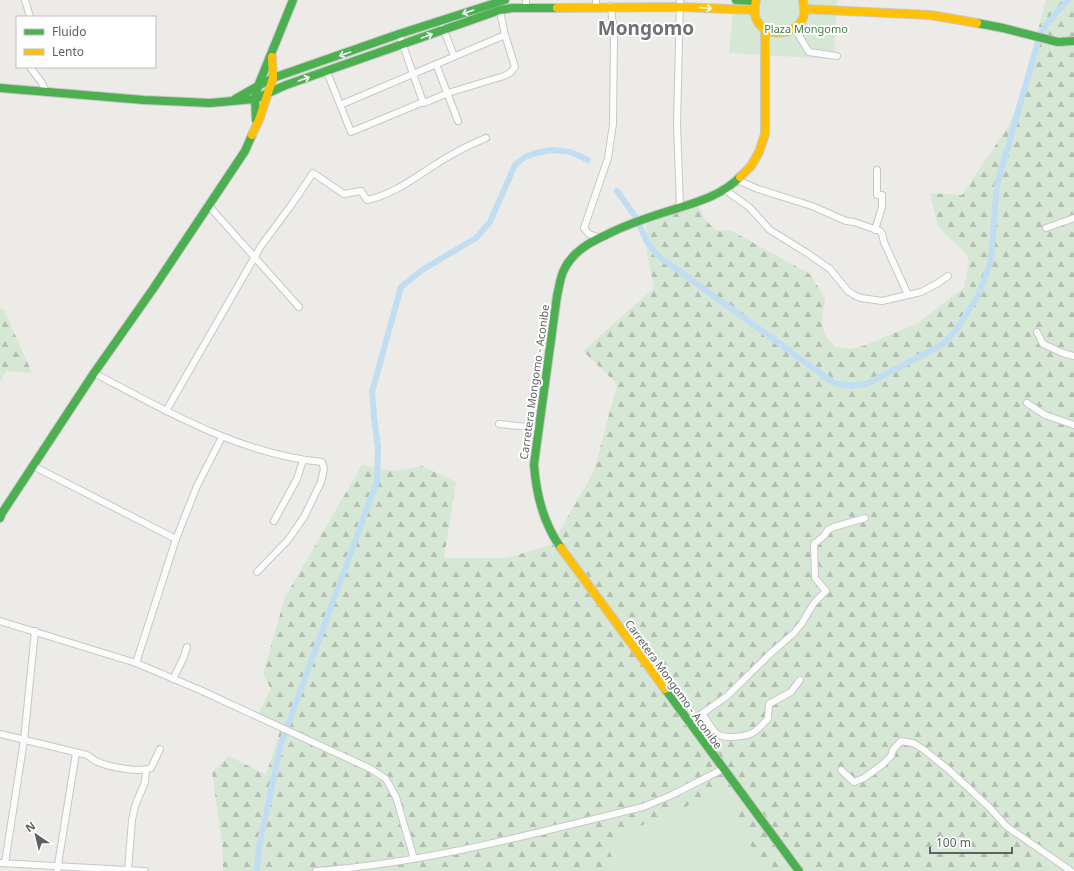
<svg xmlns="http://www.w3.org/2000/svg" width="1074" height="871" viewBox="0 0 1074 871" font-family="'Noto Sans',sans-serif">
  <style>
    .forest { fill: url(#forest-firs) }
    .green { fill: #d7e7d5 }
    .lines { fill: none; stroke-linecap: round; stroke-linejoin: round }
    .canal { stroke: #c1ddf2; stroke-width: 6 }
    .street-casing { stroke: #c7c7c7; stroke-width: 8 }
    .fast-casing { stroke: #c9c9c9; stroke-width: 10 }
    .slow-casing { stroke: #c9c9c9; stroke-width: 10 }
    .street { stroke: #fcfcfc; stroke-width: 6 }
    .fast { stroke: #4caf50; stroke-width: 8 }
    .slow { stroke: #ffc107; stroke-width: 8 }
    .oneway { stroke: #f6fbf6 }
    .labels { text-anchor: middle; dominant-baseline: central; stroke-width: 4; stroke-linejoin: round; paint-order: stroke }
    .park-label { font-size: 11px; fill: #3f8242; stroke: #fff }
    .street-label { font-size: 11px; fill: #5d6164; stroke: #fff }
    .town-label { font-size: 19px; font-weight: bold; fill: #6e7276; stroke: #fff }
  </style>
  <defs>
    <pattern id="forest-firs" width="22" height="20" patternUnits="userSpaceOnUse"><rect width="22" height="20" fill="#d7e7d5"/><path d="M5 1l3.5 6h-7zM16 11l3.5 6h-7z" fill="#b2bfb0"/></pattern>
  </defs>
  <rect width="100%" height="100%" fill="#ecebe8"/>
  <g class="forest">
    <path d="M 1046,0 L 1074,0 L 1074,871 L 223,871 L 223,851 L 212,772 L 229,756 L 266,775 L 280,731 L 256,719 L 271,689 L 263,674 L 285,597 L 362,465 L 394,471 L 422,466 L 456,482 L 444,558 L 507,558 L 552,544 L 594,471 L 617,384 L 583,351 L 654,288 L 647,253 L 646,221 L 697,204 L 705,219 L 715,230 L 732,231 L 810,274 L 825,298 L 822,324 L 826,336 L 835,347 L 850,349 L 863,346 L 916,324 L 964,288 L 969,261 L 968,258 L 965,253 L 938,227 L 930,193 L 962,195 L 1009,125 L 1020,97 Z"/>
    <path d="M 0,308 L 4,310 L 32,373 L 6,371 L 0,382 Z"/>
  </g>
  <g class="green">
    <path d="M 734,0 L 837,0 L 834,59 L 729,53 Z"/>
    <path d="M 727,789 L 762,871 L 618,871 L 605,841 Z"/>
  </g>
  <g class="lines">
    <g class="canal">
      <path d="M 617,191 L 635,216 L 647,242 L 657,255 L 834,383 L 851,386 L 869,383 L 943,344 L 956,330 L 978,296 L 991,261 L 997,185 L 1038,42 L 1045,26 L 1068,0"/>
      <path d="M 257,871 L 259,846 L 281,744 L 377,481 L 378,448 L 374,417 L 372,392 L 401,287 L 422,270 L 476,238 L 490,222 L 515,165 L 525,157 L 536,153 L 552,150 L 571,152 L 588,160"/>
    </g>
    <defs>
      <g id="street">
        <path d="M 25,0 L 30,17"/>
        <path d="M 596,0 L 596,6"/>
        <path d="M 526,7 L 526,0"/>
        <path d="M 443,28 L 454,56"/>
        <path d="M 795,29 L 809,52 L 837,56"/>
        <path d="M 399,34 L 423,102"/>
        <path d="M 436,64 L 458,121"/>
        <path d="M 30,67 L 42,83 L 46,92"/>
        <path d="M 327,72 L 351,132 L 423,102 L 424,103 L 448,93 L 504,76 L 510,73 L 515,67 L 505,35 L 499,7"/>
        <path d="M 340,105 L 505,35"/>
        <path d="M 737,180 L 758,189 L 812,206 L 846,221 L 854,222 L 880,231 L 882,234 L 884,242 L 908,295"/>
        <path d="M 724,189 L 749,207 L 770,230 L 807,253 L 830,269 L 848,291 L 854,295 L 861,298 L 882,301 L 921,292 L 938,283 L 948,276"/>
        <path d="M 208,205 L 299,307"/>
        <path d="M 680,207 L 677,124 L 680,0"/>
        <path d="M 1046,228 L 1074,218"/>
        <path d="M 875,230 L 882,207 L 882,195 L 877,195 L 877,170"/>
        <path d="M 600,238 L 589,234 L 584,228 L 608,158 L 613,124 L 614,39 L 611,6"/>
        <path d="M 1037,332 L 1043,344 L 1063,353 L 1074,356"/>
        <path d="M 94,373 C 166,411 239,454 322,462 L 324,469 L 321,482 L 304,517 L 288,540 L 257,572"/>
        <path d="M 1027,403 L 1045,415 L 1074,425"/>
        <path d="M 166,411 L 261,246 L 292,204 L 313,173 L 344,194 L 361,191 L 367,200 C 391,195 410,181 430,168 C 448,156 466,146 486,138"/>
        <path d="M 499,424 L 539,428"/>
        <path d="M 33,466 L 176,539"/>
        <path d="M 274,521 L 297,479 L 303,460"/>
        <path d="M 0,621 L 136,663 L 200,690 L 371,769 L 386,779 L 396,797 L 414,859"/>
        <path d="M 136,663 L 176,539 L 197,486 L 222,437"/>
        <path d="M 173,679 L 183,659 L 187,647"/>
        <path d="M 702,714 C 707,720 711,729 717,734 C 724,739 747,737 754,732 C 759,729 763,723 768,719 L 769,704 L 791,692 L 800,680"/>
        <path d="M 689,723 L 727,696 L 771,653 L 794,633 L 802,623 L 814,603 L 826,591 L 815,578 L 814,544 L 824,536 L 828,530 L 834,527 L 865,518"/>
        <path d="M 0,734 L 87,755 C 91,757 94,761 98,762 C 109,767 140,773 151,768 L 160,749"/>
        <path d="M 841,770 L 854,782 L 864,778 L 883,764 L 891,756 L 893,750 L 901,741 L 913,743 L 923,749 L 949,770 L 989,807 L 1006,826 L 1071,871"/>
        <path d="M 0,863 L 145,871"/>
        <path d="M 5,863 L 24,740 L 35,631"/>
        <path d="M 128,870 L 132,820 L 135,806 L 145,782 L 146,770"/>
        <path d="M 57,871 L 76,753"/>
        <path d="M 316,871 C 428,863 535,833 643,807 L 672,795 L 723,769"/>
      </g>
      <g id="fast">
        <path d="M 736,0 L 755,1"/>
        <path d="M 977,23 L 1003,28 L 1058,42 L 1074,41"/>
        <path d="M 0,88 L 144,100 L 210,103 L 255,99"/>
        <path d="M 235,99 L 258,86 L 293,0"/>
        <path d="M 255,99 L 286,85 L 500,10 L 512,8 L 557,8"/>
        <path d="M 256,120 L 255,99 L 258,86 L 273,78 L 399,34 L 505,0"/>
        <path d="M 0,518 L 2,513 L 94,373 L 153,289 L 245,151 L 252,135"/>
        <path d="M 561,548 C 543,523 536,494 534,464 L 557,296 C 559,288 560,279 563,272 C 571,253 588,243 606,235 C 627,224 649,217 672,210 C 697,202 721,196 740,177"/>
        <path d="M 665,689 L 799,871"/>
      </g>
      <g id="slow">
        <path d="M 756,0 C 755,5 754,11 755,15 C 760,39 798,38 804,15 C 805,11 803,5 803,0"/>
        <path d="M 557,8 L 680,7 L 754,10"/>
        <path d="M 805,9 L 930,15 L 977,23"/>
        <path d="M 272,57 L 273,78"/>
        <path d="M 252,135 L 259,120 L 273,78"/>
        <path d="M 740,177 L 751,166 L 759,152 L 765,134 L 765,30"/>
        <path d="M 561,548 L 665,689"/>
      </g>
    </defs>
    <use href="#street" class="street-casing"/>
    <use href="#fast" class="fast-casing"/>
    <use href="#slow" class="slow-casing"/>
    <use href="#street" class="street"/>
    <use href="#fast" class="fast"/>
    <use href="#slow" class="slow"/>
  </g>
  <defs><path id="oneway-shaft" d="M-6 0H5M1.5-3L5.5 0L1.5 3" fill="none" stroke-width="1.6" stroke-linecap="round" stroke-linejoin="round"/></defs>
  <g class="oneway">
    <use href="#oneway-shaft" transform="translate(706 8) rotate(3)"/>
    <use href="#oneway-shaft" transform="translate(468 12) rotate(161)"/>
    <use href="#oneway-shaft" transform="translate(427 36) rotate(-20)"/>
    <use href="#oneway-shaft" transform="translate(345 54) rotate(161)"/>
    <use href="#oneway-shaft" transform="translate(304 79) rotate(-19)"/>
  </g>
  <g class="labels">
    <g class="park-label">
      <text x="806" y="28">Plaza Mongomo</text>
    </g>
    <g class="street-label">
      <text transform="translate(534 382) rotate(-82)">Carretera Mongomo - Aconibe</text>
      <text transform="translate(674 684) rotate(54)">Carretera Mongomo - Aconibe</text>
    </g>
    <g class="town-label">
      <text x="646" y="28">Mongomo</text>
    </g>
  </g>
  <rect x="16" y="16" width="140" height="52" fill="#ffffff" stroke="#bec0c1"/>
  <rect x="24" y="29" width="20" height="6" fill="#4caf50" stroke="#bec0c1"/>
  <text x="52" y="36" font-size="12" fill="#5d6164">Fluido</text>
  <rect x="24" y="49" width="20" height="6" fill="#ffc107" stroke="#bec0c1"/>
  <text x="52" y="56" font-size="12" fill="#5d6164">Lento</text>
  <g transform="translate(36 835) rotate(325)" stroke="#ffffff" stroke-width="3" paint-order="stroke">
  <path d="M0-3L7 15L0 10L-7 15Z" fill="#5d6164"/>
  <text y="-6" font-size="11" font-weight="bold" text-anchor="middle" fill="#5d6164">N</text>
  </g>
  <path d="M930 847v6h82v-6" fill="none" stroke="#5d6164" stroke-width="2"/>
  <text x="936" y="847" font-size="12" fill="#5d6164" stroke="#ffffff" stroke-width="3" paint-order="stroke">100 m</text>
</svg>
